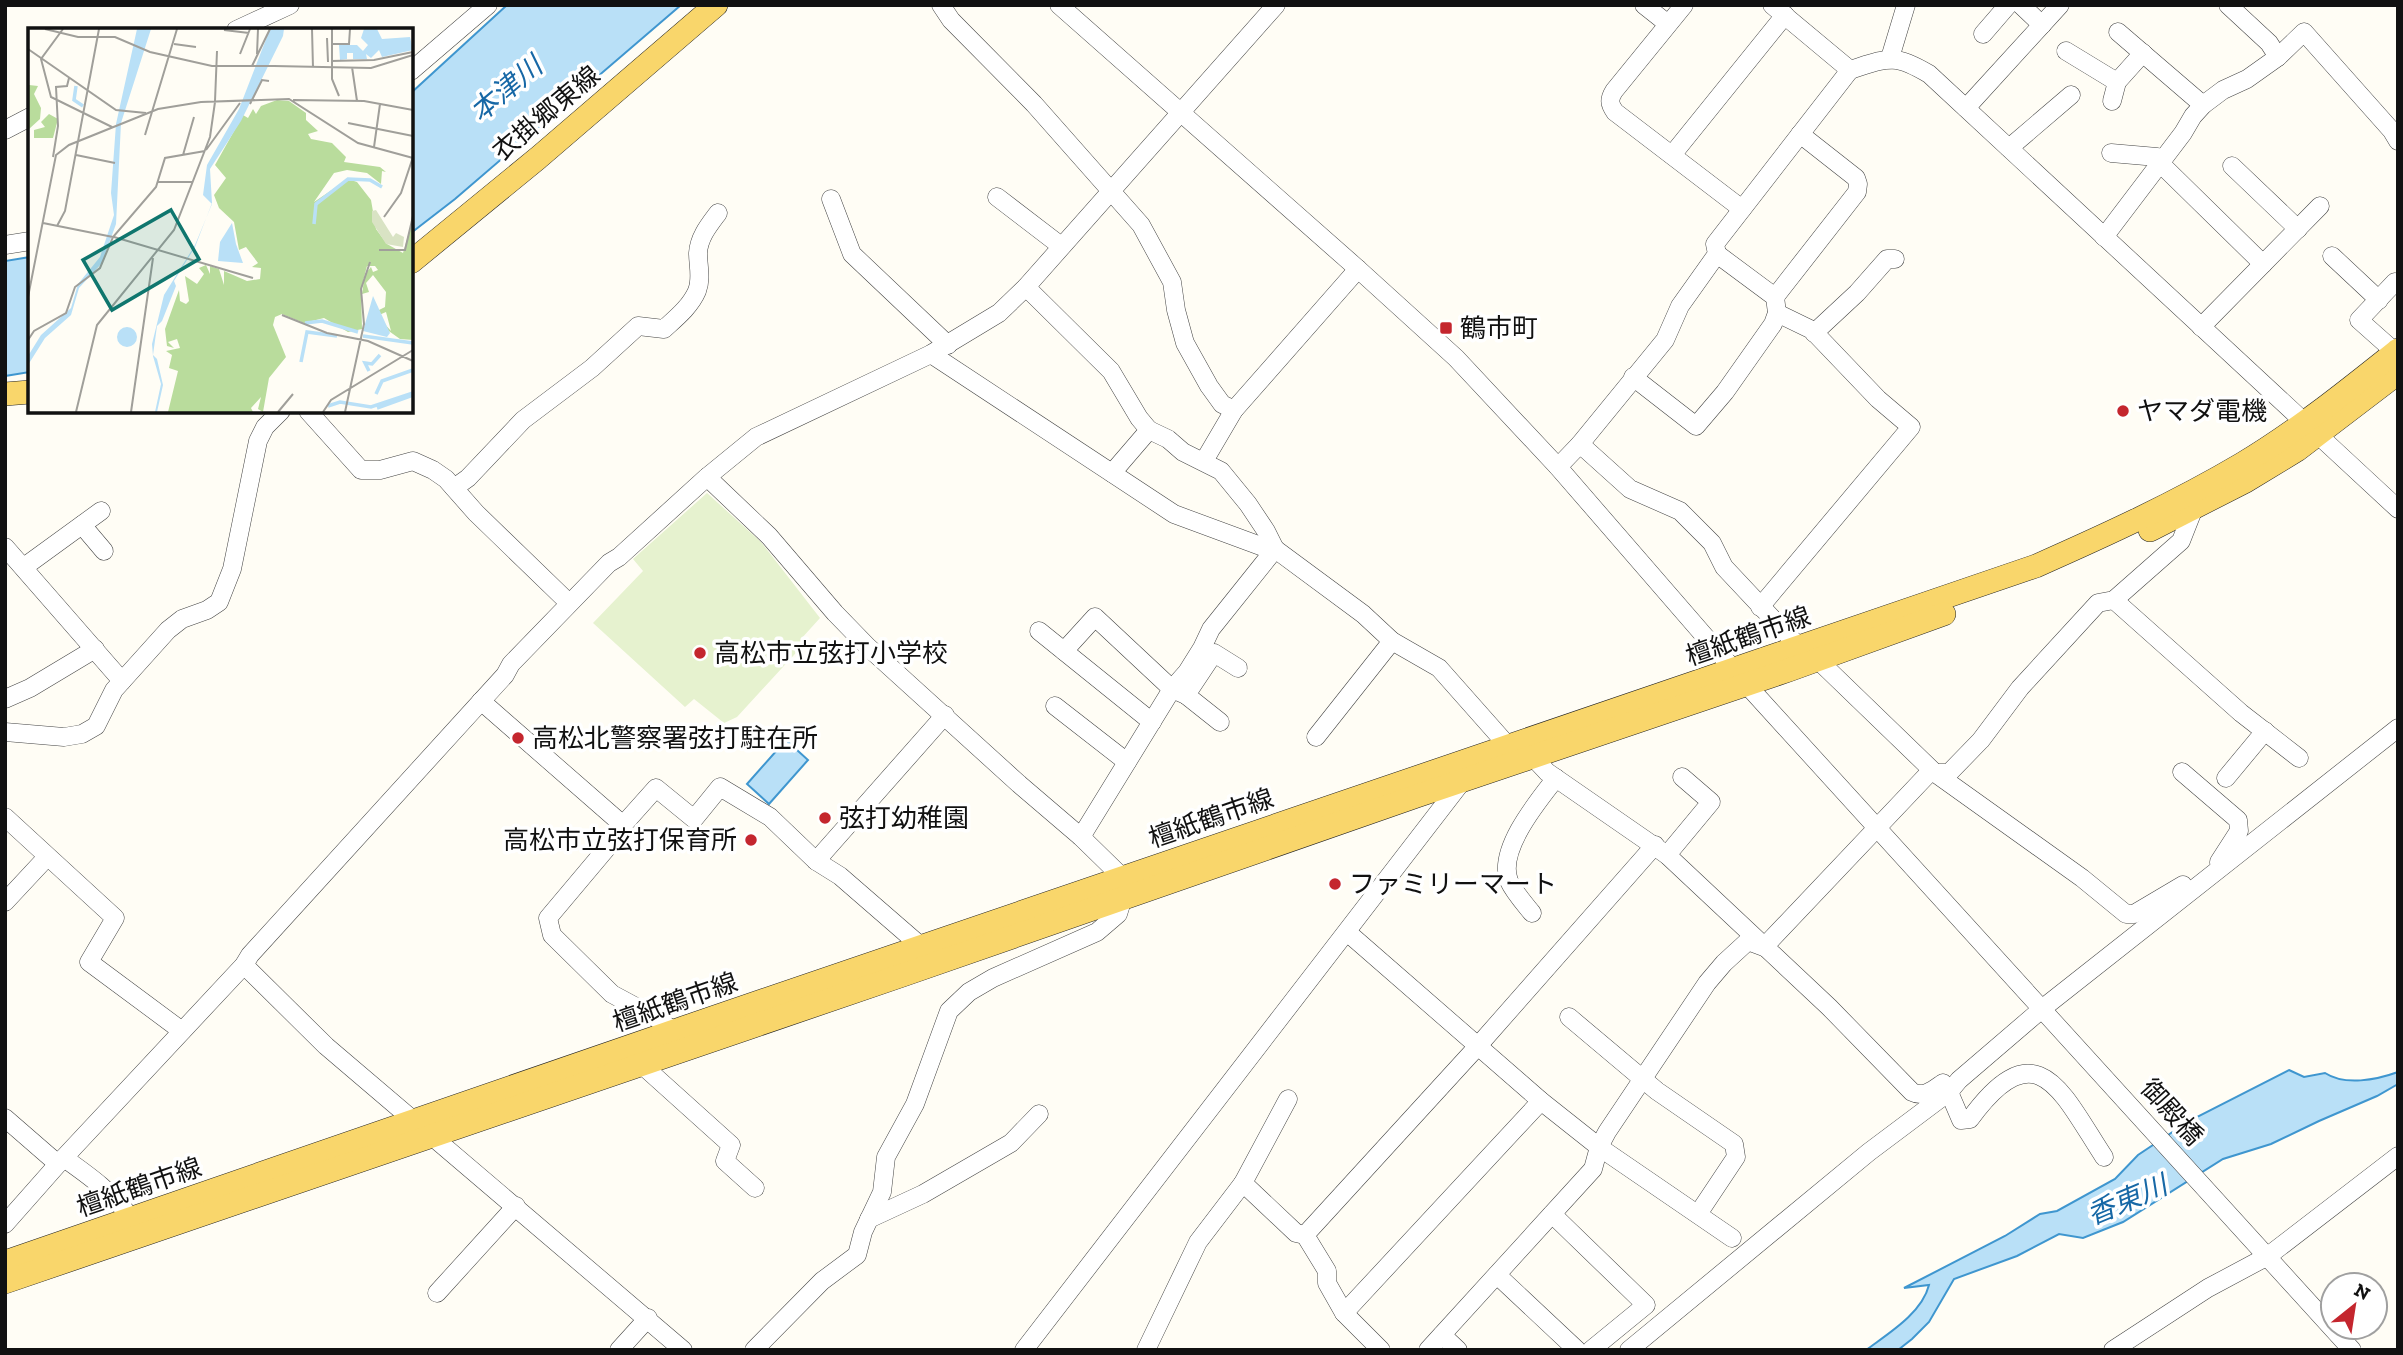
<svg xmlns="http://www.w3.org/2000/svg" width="2403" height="1355" viewBox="0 0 2403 1355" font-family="'Zilla Slab','Noto Sans JP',serif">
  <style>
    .pitch { fill: #e6f2cf }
    .water { fill: #b9e0f7; stroke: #3f96cf; stroke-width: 2 }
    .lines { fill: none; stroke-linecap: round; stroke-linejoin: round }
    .minor-casing { stroke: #444; stroke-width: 19 }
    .major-casing { stroke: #222; stroke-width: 24 }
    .minor { stroke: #fff; stroke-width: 18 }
    .major { stroke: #f9d66b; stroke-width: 23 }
    .poi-dot { fill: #c4262e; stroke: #fff; stroke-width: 2.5 }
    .labels { text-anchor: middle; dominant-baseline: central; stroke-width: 7; stroke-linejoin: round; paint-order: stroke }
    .street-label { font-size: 26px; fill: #111; stroke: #fff }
    .poi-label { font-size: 26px; fill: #111; stroke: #fff; text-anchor: start }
    .water-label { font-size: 28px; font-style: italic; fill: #1768a6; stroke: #fff }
    .inset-river { fill: none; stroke: #b9e0f7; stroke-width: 3.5 }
    .inset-road { fill: none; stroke: #a09f9a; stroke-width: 2 }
    .view { fill: #0f766e; fill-opacity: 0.15; stroke: #0f766e; stroke-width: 3.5 }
    .inset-edge { fill: none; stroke: #111; stroke-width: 3.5 }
  </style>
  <rect width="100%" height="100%" fill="#fffdf5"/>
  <path class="pitch" d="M 707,493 L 761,542 L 820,618 L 801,639 L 805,643 L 737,717 L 724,723 L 694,699 L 685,707 L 593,623 L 643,571 L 633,559 Z"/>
  <g class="water">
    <path d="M 507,5 L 681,5 L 455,199 L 411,233 L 411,93 Z"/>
    <path d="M 30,257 L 30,372 L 5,376 L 5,261 Z"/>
    <path d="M 786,740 L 808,760 L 769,804 L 747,784 Z"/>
    <path d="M 2289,1070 L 2304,1077 L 2325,1073 C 2345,1086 2376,1080 2398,1072 L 2398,1084 L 2377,1096 L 2319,1121 L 2271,1144 L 2223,1159 L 2123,1222 L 2083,1238 L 2059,1234 L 2017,1256 L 1954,1279 L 1929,1322 L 1912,1339 L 1898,1350 L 1866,1350 C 1889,1333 1922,1313 1929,1285 L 1904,1288 L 2005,1236 L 2040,1214 L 2057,1211 L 2115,1179 L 2138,1155 L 2189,1121 Z"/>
  </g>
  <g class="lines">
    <defs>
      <g id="minor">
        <path d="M 941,5 L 951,20 L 1034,104 L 1141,225 L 1172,282 L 1176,310 L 1185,343 L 1209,386 L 1222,404 L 1234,410"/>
        <path d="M 1059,5 L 1358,269 L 1456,358 L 1558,467 L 1747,685 L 2352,1350"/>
        <path d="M 1644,5 L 1668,24"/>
        <path d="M 1684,5 L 1614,91 C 1609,99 1609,104 1615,112 L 1742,209"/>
        <path d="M 1772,5 L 1850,70 C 1888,58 1894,53 1929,74 L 2398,509"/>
        <path d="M 2021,5 L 2042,25"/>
        <path d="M 2228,5 L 2269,43 L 2278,57"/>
        <path d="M 236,30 L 290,5"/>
        <path d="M 2118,32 L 2203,105"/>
        <path d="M 1983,34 L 2008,5"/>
        <path d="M 2066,51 L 2117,82"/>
        <path d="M 1890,58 L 1906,5"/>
        <path d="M 411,71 L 488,5"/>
        <path d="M 2112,101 L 2117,82 L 2143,53"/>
        <path d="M 1966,108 L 2060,5"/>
        <path d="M 5,130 L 30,117"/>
        <path d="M 2009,148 L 2071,95"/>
        <path d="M 2111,153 L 2157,157 L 2165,168 L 2263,264"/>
        <path d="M 1672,155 L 1785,15"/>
        <path d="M 2232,166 L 2298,229"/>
        <path d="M 997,197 L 1061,246"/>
        <path d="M 831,199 L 852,254 L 948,345"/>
        <path d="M 2104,237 L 2183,133 L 2193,116 L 2203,105 L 2223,90 L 2247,79 L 2278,57 L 2304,32 L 2392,131 L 2398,141"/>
        <path d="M 5,245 L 30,241"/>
        <path d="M 2332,256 L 2379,300"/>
        <path d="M 2395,282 L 2359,320 L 2395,352"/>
        <path d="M 1026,287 L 1111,371 L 1139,418 L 1149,430 L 1112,473"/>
        <path d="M 1775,297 L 1857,192 L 1858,184 L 1856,178 L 1800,134"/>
        <path d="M 2201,327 L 2320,206"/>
        <path d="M 1814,333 L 1857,293 L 1887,259 L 1895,259"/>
        <path d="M 931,354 L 1174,514 L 1266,548 L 1275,549 L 1363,614 L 1392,641 L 1439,668 L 1509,747"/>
        <path d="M 1633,377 L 1696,426 L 1725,392 L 1773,324 L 1777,313 L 1775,297 L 1717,254"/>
        <path d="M 308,411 L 361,470 L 380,470 L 413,461 L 433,470 L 446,479 L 476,513 L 569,603"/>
        <path d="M 1580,444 L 1630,489 L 1680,511 L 1712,543 L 1724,567 L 1800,648"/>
        <path d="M 1204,461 L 1234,410 L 1358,269"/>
        <path d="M 1558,467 L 1580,444 L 1665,340 L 1680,306 L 1717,254 L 1715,244 L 1850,70"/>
        <path d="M 707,477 L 769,536 L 835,613 L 868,647 L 1019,784 L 1081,837 L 1122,877"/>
        <path d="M 454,488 L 468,478 L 523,420 L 592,368 L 638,326 L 664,329 C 676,318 690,307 697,291 C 702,278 698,266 698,253 C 699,237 709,225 718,213"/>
        <path d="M 82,525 L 104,551"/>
        <path d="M 5,547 L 122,681"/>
        <path d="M 24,567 L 101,511"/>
        <path d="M 2114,600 L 2241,713 L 2299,758"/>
        <path d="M 1760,607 L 1911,427 L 1878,399 L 1812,330 L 1777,313"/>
        <path d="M 1039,631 L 1152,722"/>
        <path d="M 1064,651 L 1095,617 L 1172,689 L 1186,695 L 1220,722"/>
        <path d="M 1818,660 L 1935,773 L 2082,878 L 2126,914 L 2134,914 L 2183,885"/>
        <path d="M 1186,695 L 1214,653 L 1238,668"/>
        <path d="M 5,699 L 30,688 L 95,649"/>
        <path d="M 481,701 L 623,825 L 656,788 L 694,819 L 720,787 L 770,817 L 816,861"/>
        <path d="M 1055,706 L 1127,762"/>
        <path d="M 5,732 L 64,737 L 82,734 L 96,726 L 114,690 L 168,630 L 182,619 L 207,610 L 219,602 L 232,569 L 258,441 L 265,427 L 281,411"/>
        <path d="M 1316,737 L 1392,641"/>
        <path d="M 1533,757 L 1547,772 L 1667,855 L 1829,1007 L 1912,1092 C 1924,1098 1933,1090 1943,1083"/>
        <path d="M 2182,772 L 2238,820 L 2239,831 L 2219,862"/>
        <path d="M 2226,778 L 2265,731"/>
        <path d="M 5,817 L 115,918 L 89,962 L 182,1031"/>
        <path d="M 623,825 L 622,830 L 548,918 L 552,935 L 612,994 L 653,1016 L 674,1031"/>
        <path d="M 1081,837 L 1172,689 L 1187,672 L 1202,648 L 1211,629 L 1275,549 L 1266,531 L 1248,504 L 1221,471 L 1183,452 L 1168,439 L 1149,430"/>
        <path d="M 1667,855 L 1711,802 L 1682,777"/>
        <path d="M 5,902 L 47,857"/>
        <path d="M 1532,913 C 1524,903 1514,892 1509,881 C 1497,850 1538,801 1556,778"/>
        <path d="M 1347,932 L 1541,1101 L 1599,1147 L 1732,1238"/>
        <path d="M 923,948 L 840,876 L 816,861 L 945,715"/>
        <path d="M 244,965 L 326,1046 L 683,1350"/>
        <path d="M 1569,1017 L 1657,1091 L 1734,1144 L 1736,1157 L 1698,1214"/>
        <path d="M 641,1064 L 731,1145 L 725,1161 L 755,1188"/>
        <path d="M 1949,1092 L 1961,1120 L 1970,1119 C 2037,1027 2062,1093 2104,1157"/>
        <path d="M 1288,1099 L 1243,1183 L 1296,1233 L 1305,1235"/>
        <path d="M 5,1118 L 58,1164"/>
        <path d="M 64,1158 C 88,1175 115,1194 131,1219"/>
        <path d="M 1552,1214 L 1646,1305 L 1591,1350"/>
        <path d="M 869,1219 L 923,1194 L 1011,1143 L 1039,1114"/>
        <path d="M 5,1224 L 58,1164 L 244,965 L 250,955 L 505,675 L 511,664 L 609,563 L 619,557 L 707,477 L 756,437 L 931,354 L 999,313 L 1026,287 L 1276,5"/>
        <path d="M 1497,1275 L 1577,1350"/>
        <path d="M 437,1293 L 516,1206"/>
        <path d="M 1344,1313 L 1541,1101"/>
        <path d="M 1442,1335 L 1458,1350"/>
        <path d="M 619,1350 L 648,1318"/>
        <path d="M 754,1350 L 822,1281 L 857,1255 L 863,1232 L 882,1192 L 886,1157 L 915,1104 L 949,1011 L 969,992 L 993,978 L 1097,932 L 1118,914 L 1123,898"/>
        <path d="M 1024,1350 L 1464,779"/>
        <path d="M 1146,1350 L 1198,1242 L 1243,1183"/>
        <path d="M 1381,1350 L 1344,1313 L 1327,1283 L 1327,1271 L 1305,1235 L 1477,1047 L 1655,845"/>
        <path d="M 1428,1350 L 1593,1169 L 1599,1147 L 1607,1132 L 1707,983 L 1724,963 L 1748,941 L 1764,947 L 1929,773 L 1949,773 L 1981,740 L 2020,688 L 2098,603 L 2114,600 L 2181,541 L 2194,508"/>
        <path d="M 1629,1350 L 1869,1152 L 1949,1092 L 1959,1080 L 2043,1008 L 2398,728"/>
        <path d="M 2113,1350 L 2208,1288 L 2268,1256 L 2398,1156"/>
      </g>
      <g id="major">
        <path d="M 411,262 L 538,158 L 716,5"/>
        <path d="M 5,394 L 30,392"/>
        <path d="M 2150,530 L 2246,481 L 2297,450 L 2398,373"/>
        <path d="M 5,1262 L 674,1031 L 2036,566 C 2106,535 2176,503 2242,464 C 2297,431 2348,390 2398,350"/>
        <path d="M 5,1282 L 903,975 L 1417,796 L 1789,670 L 1944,614"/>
      </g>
    </defs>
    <use href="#minor" class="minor-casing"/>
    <use href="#major" class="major-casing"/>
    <use href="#minor" class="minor"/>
    <use href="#major" class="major"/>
  </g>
  <g class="poi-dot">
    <rect x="1439" y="321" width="14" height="14" rx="3.5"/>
    <circle cx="2123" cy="411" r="7"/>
    <circle cx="700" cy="653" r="7"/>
    <circle cx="518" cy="738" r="7"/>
    <circle cx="825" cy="818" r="7"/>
    <circle cx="751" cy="840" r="7"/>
    <circle cx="1335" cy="884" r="7"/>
  </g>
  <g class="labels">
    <g class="street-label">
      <text transform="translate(546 113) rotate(-40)">衣掛郷東線</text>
      <text transform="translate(1748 636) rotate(-19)">檀紙鶴市線</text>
      <text transform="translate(1211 818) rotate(-19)">檀紙鶴市線</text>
      <text transform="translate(675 1002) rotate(-19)">檀紙鶴市線</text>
      <text transform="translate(2172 1112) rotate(48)">御殿橋</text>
      <text transform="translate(139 1187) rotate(-19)">檀紙鶴市線</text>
    </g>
    <g class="poi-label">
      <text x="1460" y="328">鶴市町</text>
      <text x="2137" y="411">ヤマダ電機</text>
      <text x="714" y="653">高松市立弦打小学校</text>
      <text x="532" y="738">高松北警察署弦打駐在所</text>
      <text x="839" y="818">弦打幼稚園</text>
      <text x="737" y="840" text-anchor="end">高松市立弦打保育所</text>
      <text x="1349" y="884">ファミリーマート</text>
    </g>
    <g class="water-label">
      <text transform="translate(506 89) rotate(-40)">本津川</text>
      <text transform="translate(2127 1200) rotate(-23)">香東川</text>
    </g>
  </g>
  <g transform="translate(28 28)">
    <rect width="385" height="385" fill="#fffdf5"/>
    <path d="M 1,57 L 10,58 L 6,66 L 13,80 L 12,91 L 1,101 ZM 249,72 L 261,73 L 278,85 L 278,92 L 290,103 L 280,106 L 283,111 L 304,115 L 318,129 L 316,134 L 352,139 L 358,144 L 354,143 L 353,156 L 339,145 L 319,142 L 306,145 L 286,174 L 320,151 L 329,154 L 343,172 L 348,201 L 359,216 L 375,225 L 385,190 L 385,312 L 372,311 L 358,301 L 354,293 L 363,303 L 358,284 L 351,287 L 351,282 L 357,279 L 358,264 L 345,247 L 338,255 L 341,264 L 334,266 L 337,246 L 343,239 L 345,244 L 350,242 L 347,238 L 339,238 L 333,261 L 334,301 L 320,304 L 296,290 L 276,295 L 254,286 L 247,289 L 245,297 L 258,329 L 241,350 L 235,384 L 230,381 L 233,369 L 223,380 L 225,384 L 140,384 L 150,343 L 141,340 L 144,327 L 138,323 L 152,320 L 149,311 L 140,314 L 146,320 L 139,318 L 137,301 L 151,262 L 152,273 L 158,276 L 161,273 L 157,248 L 169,256 L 176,246 L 171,240 L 178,237 L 182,246 L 182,238 L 191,241 L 196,257 L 196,243 L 219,253 L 232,251 L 233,240 L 224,239 L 230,235 L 218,219 L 211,222 L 206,194 L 191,180 L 186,167 L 198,150 L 187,137 L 215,87 L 220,90 L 225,81 L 228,86 L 233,78 ZM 21,86 L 30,91 L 25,110 L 6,110 L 6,102 L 17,99 L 13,94 Z" fill="#b9dc9c"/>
    <path d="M 348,182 L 365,209 L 368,205 L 376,209 L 375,219 L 358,216 L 344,194 L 344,183 Z" fill="#d9e3c4"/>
    <path d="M 109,1 L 123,1 L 93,95 L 88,196 L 74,235 L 51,260 L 43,287 L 17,310 L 0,337 L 0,328 L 13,307 L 43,280 L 50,256 L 72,229 L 86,187 L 83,165 L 88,96 ZM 242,1 L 256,1 L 255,8 L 213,93 L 182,141 L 184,175 L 167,219 L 146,253 L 148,258 L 134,293 L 129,298 L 125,327 L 129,331 L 135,357 L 129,384 L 127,384 L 133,356 L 125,328 L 124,316 L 136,267 L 167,217 L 184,176 L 175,167 L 179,137 L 211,81 ZM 336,1 L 349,1 L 354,11 L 382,9 L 385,22 L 354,29 L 351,22 L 343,30 L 338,26 L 339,31 L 325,31 L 325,25 L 319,25 L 319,31 L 312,32 L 311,17 L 329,17 L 335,23 L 340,17 L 333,10 ZM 204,195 L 208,216 L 215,235 L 190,233 L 192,214 ZM 345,268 L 362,305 L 359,309 L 335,303 ZM89 309a10 10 0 1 1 20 0a10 10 0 1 1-20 0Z" fill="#b9e0f7"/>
    <path class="inset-river" d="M 48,58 L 46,72 L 55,78M 286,196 L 288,176 L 320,151 L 342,152 L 354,159M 277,295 L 294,293 L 330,304M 335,308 L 385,315M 273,334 L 279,304 L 309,308M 341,343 L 337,335 L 344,336 L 352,327M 348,366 L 354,353 L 385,342M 300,378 L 312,374 L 343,379 L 385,365M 349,380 L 385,367"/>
    <path class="inset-road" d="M 17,1 L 50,9 L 87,9 L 122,24 L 184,38 L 246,38M 35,1 L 13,31 L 23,69 L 84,99M 284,1 L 285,40M 304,1 L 304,51 L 311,68M 196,2 L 221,5M 299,10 L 300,34M 146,16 L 168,19M 303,16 L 321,16 L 322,1M 0,21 L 88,82 L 118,85M 212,26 L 222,1M 229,26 L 230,1M 303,33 L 346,32 L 385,24M 224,38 L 242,1M 246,38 L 343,40 L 385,27M 324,39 L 329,73M 265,72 L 336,73 L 385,82M 187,73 L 189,23M 222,76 L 234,52 L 241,53M 320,95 L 385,108M 117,107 L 149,1M 346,119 L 352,76M 178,122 L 212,75M 48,127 L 87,135M 155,127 L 166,89M 25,129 L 30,98 L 28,59 L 39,58 L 41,50M 130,154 L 164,154M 356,189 L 373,165 L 385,129M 15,195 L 85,209M 29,198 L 37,183 L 71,1M 86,209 L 225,250M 351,222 L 377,222 L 385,188M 0,269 L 28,127 L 41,117 L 130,81 L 173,74 L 261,71 L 330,115 L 385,130M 254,287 L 299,305 L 340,313 L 385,333M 0,312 L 6,303 L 38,285 L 47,259 L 72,240 L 85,209 L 128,159 L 137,130 L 177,123M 48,384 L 69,297 L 146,202 L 182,109 L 187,74M 103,384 L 125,230M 250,384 L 265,366M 295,384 L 303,372 L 385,322M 317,384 L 336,296 L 333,261 L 342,234"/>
    <path class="view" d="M 143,182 L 171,231 L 84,282 L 55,232 Z"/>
    <rect width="385" height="385" class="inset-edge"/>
  </g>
  <rect width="2403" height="1355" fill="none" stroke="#111111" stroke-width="14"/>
  <g transform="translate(2354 1306) rotate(30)"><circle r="33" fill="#ffffff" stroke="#a0a0a0" stroke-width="2"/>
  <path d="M0-5L12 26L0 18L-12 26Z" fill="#c4262e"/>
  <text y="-10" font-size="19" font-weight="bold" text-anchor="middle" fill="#111111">N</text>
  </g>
</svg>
